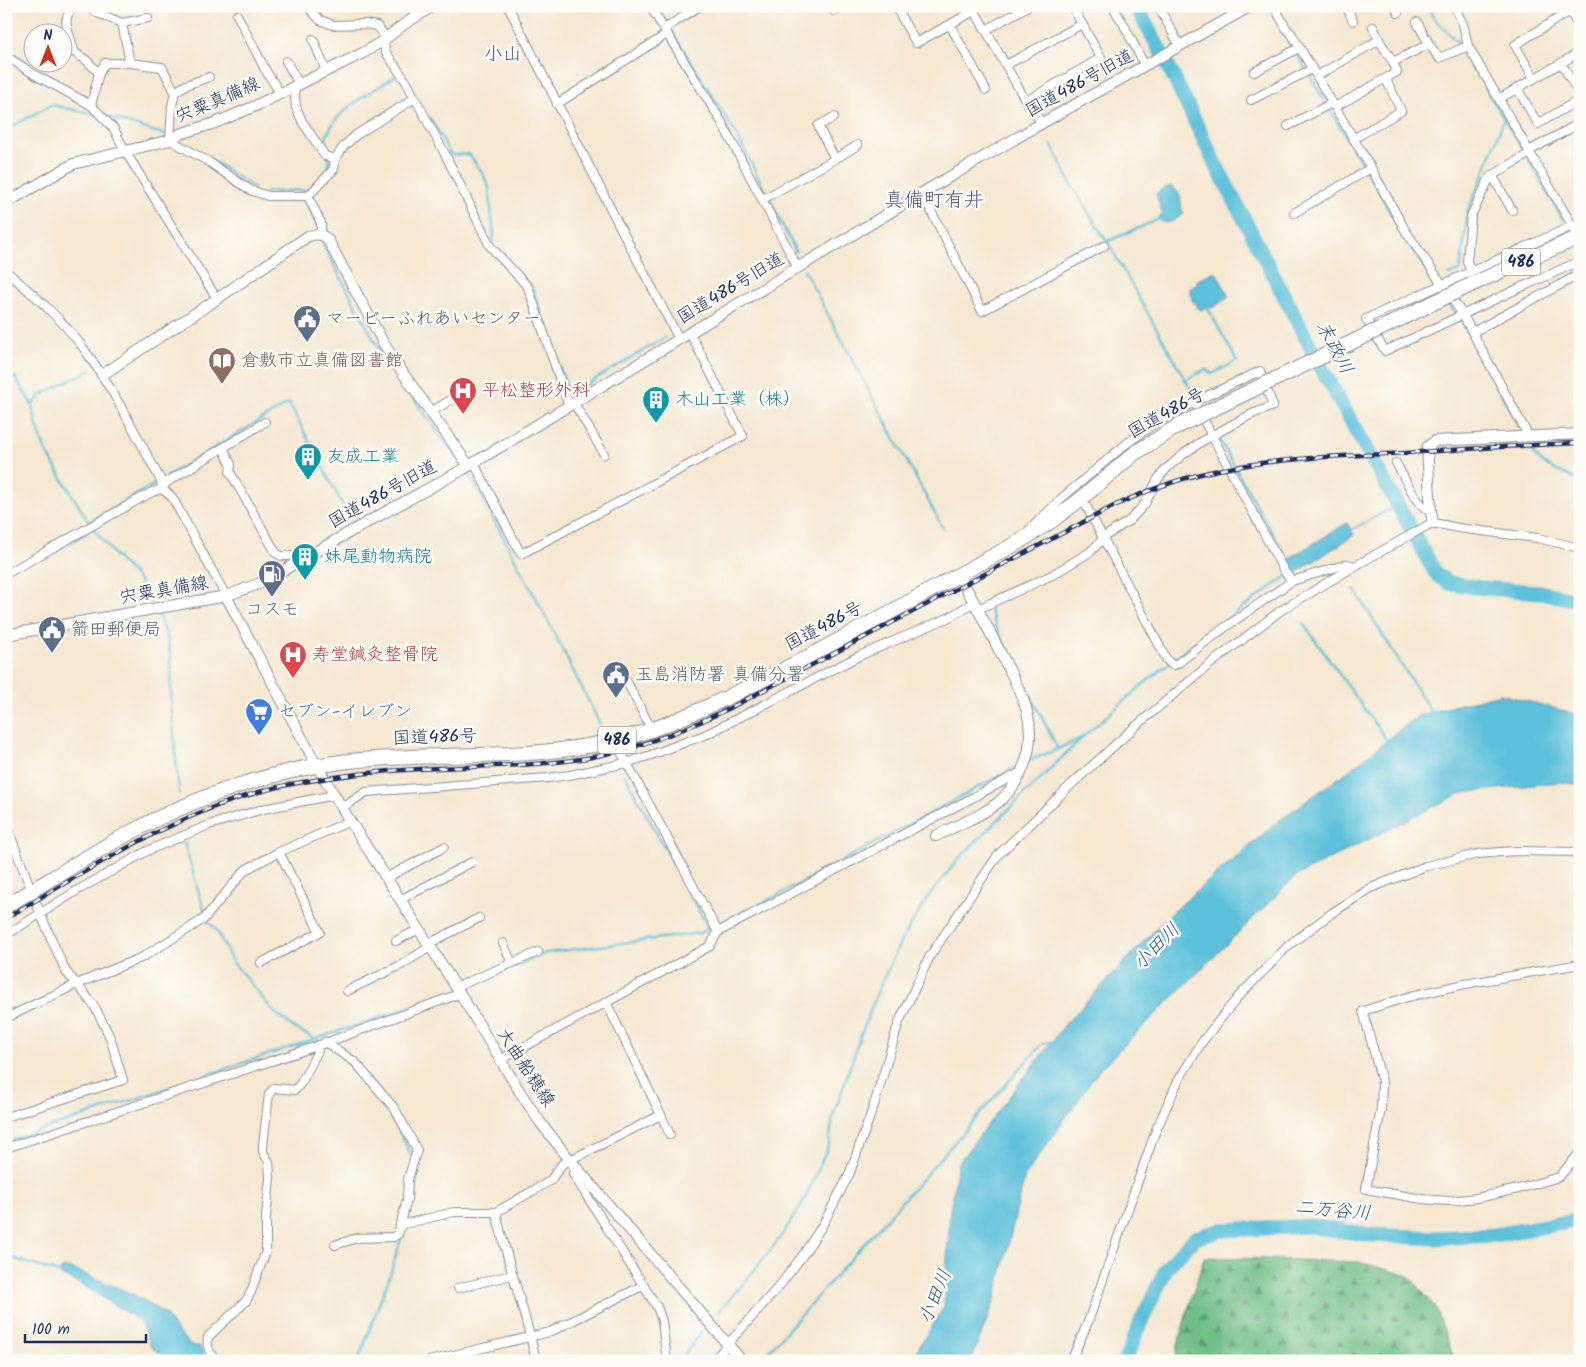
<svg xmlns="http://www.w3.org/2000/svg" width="1586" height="1367" viewBox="0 0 1586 1367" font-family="Kalam,'Klee One',sans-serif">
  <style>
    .forest { fill: url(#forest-firs); stroke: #467773 }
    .water { fill: #5cc0da; stroke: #3c789c }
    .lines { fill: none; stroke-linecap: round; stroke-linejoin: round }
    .stream { stroke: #5cc0da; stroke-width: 2.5 }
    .river { stroke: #5cc0da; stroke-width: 15 }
    .street-casing { stroke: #888b97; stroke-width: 10 }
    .secondary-casing { stroke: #888b97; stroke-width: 12 }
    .highway-casing { stroke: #888b97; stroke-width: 16 }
    .street { stroke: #fff; stroke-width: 8 }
    .secondary { stroke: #fff; stroke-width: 10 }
    .highway { stroke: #fff; stroke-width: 14 }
    .rail-casing { stroke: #1b2f5e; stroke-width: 4.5 }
    .rail { stroke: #fdfcf7; stroke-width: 2.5; stroke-dasharray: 8; stroke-linecap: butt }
    .highway-bridge-casing { stroke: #888b97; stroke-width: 16; stroke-linecap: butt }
    .highway-bridge { stroke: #fff; stroke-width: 14 }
    .labels { text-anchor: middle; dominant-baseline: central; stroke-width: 5; stroke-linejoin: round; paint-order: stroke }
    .shield { fill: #fdfcf7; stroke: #5f6c8c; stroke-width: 1 }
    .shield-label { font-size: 16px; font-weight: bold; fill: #1b2f5e }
    .street-label { font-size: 18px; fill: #1b2f5e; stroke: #fdfcf7 }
    .service-label { font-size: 18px; fill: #4e5e75; stroke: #fdfcf7; text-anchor: start }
    .education-label { font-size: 18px; fill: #785e54; stroke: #fdfcf7; text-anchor: start }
    .health-label { font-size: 18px; fill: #be3a42; stroke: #fdfcf7; text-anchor: start }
    .culture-label { font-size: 18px; fill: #0d838f; stroke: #fdfcf7; text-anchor: start }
    .shop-label { font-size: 18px; fill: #366cbe; stroke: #fdfcf7; text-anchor: start }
    .neighbourhood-label { font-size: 19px; fill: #515682; stroke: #fdfcf7 }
    .water-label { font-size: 19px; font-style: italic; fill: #2e5a83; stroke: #fdfcf7 }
    .quarter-label { font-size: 20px; fill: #515682; stroke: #fdfcf7 }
  </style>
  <defs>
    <pattern id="forest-firs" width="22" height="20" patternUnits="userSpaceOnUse" patternTransform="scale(1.25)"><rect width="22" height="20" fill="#72bf88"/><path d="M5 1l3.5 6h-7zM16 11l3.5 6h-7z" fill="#5d9c72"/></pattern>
  </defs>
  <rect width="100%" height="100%" fill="#fdfcf7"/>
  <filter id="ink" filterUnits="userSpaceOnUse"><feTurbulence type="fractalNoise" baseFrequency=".02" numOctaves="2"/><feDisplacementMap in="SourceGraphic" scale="10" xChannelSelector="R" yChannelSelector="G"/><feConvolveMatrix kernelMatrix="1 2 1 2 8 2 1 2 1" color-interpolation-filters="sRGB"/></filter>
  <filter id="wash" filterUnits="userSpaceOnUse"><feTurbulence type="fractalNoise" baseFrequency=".0096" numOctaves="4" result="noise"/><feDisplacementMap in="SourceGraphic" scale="20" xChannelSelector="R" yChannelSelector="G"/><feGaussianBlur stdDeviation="1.12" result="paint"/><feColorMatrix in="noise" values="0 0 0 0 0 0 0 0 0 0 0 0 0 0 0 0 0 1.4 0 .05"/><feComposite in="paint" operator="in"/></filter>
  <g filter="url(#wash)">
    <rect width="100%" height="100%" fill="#f5e7d0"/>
    <path class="forest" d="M 1204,1257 L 1359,1262 L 1409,1276 L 1436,1308 L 1455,1361 L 1175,1361 L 1180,1336 Z"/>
    <g class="water">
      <path d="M 1170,186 C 1185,193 1178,205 1184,214 C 1174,220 1166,228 1157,218 L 1163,215 L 1156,194 L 1159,191 Z"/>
      <path d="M 1214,272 L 1217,274 L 1228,295 L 1228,298 L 1212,308 L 1208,306 L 1201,310 C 1195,307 1189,295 1190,288 L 1197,284 L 1197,281 L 1210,273 Z"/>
      <path d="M 1347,523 L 1354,535 L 1293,575 L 1285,561 Z"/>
      <path d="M 1500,694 L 1580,715 L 1580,785 L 1561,782 L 1461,793 L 1296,876 L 1100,1069 L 1025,1176 L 995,1299 L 971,1361 L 910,1361 L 944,1307 L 950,1212 L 958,1163 L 1067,1022 L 1171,913 L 1281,819 L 1351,769 L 1419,715 Z"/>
      <path d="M 65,1268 L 75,1270 L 135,1295 L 165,1314 L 176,1330 L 191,1346 L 199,1346 L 206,1361 L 164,1361 L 162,1355 L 151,1347 L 140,1321 L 80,1284 L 59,1274 L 61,1269 Z"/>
    </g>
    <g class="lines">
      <g class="stream">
        <path d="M 656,6 L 738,137 L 796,252"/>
        <path d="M 1427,6 L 1433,17 L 1460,45 L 1531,164 L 1563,220"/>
        <path d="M 1285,34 L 1373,182 L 1402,234 L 1433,280"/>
        <path d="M 105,116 L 169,136"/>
        <path d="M 430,118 L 451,155 L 469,154 L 483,174 L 489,188 L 494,236 L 492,243"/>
        <path d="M 6,130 L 45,108 L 52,105 L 97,115"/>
        <path d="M 1052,145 L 1071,184 L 1112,250 L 1194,395"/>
        <path d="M 213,161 L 254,188"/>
        <path d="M 325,174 C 330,164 331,158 324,148 C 328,111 367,96 395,76"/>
        <path d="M 266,192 L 308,190 L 315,183"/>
        <path d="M 304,199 L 317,225"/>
        <path d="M 1106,242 L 1159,219"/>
        <path d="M 322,243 L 376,343 L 388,363 L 456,457"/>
        <path d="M 804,270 L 944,530"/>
        <path d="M 1449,275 L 1460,271 L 1468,210 L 1485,171 L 1504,119"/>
        <path d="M 532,287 L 569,395 L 664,338"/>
        <path d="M 1447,301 L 1463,324 L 1519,427"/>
        <path d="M 91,370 L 42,394 L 32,405 L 37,426 L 45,449 L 57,470 L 90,524 L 116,557 L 137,578 L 142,586 L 151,604"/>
        <path d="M 1185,380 L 1206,369 L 1212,374 L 1237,361 L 1206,305"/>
        <path d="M 6,381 L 15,377 L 32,405"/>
        <path d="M 1206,417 L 1213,430"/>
        <path d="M 1220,441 L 1288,561"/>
        <path d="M 1531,450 C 1542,467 1562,473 1580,481"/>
        <path d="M 469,473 L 549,623 L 600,724"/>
        <path d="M 167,476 L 289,403 L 350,519"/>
        <path d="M 89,522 L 155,484"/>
        <path d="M 1349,531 L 1398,505"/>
        <path d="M 42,559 L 88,532"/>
        <path d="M 1354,589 L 1433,715"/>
        <path d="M 989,607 L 996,627 L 1058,749"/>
        <path d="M 158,615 L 166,633 L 171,657 L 171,702 L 179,794"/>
        <path d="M 1303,623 L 1388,742"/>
        <path d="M 1028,761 L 1058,749 L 1081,738"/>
        <path d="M 625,775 L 709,929"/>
        <path d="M 184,842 L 205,913"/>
        <path d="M 206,919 L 217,931 L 232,961 L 274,1012 L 293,1027 L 318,1041"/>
        <path d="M 463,988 L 546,953 L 700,933 L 775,897 L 1021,764"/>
        <path d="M 349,1064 L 390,1113 L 412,1157"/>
        <path d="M 6,1142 L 432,1000"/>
        <path d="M 6,1256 L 62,1274"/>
        <path d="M 717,1313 L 744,1283 L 777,1242 L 801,1206 L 815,1177 L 829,1144 L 833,1117 L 860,1037 L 878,991 L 900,943 L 928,897 L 960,857 L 1084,736 L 1147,681 L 1199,639 L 1294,571"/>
        <path d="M 358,1361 L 390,1275 L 408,1216 L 416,1166 L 415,1162"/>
        <path d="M 680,1361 L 701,1332"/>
        <path d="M 760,1361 L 1042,1044 L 1054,1041"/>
      </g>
      <g class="river">
        <path d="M 1136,6 L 1168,65 L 1214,161 L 1322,369 L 1436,574 L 1449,583 L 1483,588 L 1540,592 L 1580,601"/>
        <path d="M 1125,1361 L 1139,1326 L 1166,1269 L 1176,1257 L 1195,1238 L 1222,1230 L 1311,1226 L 1371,1235 L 1436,1238 L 1494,1235 L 1580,1220"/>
      </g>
    </g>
  </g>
  <g filter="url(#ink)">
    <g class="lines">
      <defs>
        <g id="street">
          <path d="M 73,6 C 72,9 68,13 67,17 C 64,28 73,41 74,52 L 86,60 L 99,73"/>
          <path d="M 94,6 L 95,12 L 122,23 L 148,18"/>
          <path d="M 307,6 L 320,20 L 333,25 L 364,24 L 377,26 L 386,37"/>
          <path d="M 411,6 L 415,17"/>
          <path d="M 508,6 L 620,227 L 679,339"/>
          <path d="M 650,6 L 721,121 L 798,268"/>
          <path d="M 895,6 L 916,43 L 974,11"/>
          <path d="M 972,6 L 1026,101 L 1042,123"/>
          <path d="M 1112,6 L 1123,23 L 1145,66"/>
          <path d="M 1158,6 L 1180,46"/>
          <path d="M 1274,6 L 1286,28 L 1291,33 L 1371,168 L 1405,230 L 1463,315 L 1529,437"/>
          <path d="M 1346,6 L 1353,21"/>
          <path d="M 1395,6 L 1398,13"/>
          <path d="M 1454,6 L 1463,24 L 1468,46 L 1580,239"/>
          <path d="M 834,11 L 843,6"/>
          <path d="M 237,15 L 266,71 L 280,93"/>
          <path d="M 1417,22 L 1429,44"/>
          <path d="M 122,23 L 130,63"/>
          <path d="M 950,25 L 986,90"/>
          <path d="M 1373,27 L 1379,40"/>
          <path d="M 664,29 L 700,6"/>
          <path d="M 986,30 L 1028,6"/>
          <path d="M 313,39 L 326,71"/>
          <path d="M 384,40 L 385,51 L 407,83 L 446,156 L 490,246 L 528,287 L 569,406"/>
          <path d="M 6,56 L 37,76 L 91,105 L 114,129 L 125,151 L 217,299"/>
          <path d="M 286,61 L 299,84"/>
          <path d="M 1561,63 L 1580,95"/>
          <path d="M 1006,65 L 1082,24"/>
          <path d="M 1254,72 L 1299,48"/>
          <path d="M 1317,76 L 1379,40 L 1393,62 L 1429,44 L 1439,58 L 1468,46"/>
          <path d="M 1534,78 L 1515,45 L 1570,11 L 1580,29"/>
          <path d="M 294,86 L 296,107 L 302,121 L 325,156 L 335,159"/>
          <path d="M 1517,88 L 1538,124 L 1580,99"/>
          <path d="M 175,92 L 186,85 L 209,77"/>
          <path d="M 1499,99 L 1580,52"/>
          <path d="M 1251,100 L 1312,69"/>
          <path d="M 1026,101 L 1101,58 L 1072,6"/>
          <path d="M 557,104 L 667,34"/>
          <path d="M 91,105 L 99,73 L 105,63 L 130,63 L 162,67 L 175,92 L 172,106 L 170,140 L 209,162 L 250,190 L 268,196 L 308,196 L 334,169 L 335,159 L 344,146 L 356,135 L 415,98"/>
          <path d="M 1335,107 L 1397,72 L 1393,62"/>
          <path d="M 834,117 L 818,126 L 835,159 L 858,145"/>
          <path d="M 1288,126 L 1332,103"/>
          <path d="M 1353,139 L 1401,111 L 1386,79"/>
          <path d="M 1529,151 L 1580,123"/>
          <path d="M 1492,175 L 1512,210"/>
          <path d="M 922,193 L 982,311 L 1104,246"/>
          <path d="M 308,196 L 321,223 L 321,235"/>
          <path d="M 763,199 L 835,159"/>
          <path d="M 1294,213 L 1371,168"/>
          <path d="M 1580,223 L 1572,226 L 1366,319 L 1385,351 L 1513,291 L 1580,261"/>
          <path d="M 6,271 C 34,295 62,319 84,349 C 114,390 137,436 161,481 L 162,489"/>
          <path d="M 1471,272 L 1467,262 L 1471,216 L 1490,177 L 1530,153"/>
          <path d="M 1473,332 L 1580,274"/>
          <path d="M 1194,402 L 1284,571 L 1292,581"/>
          <path d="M 574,403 L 604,454"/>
          <path d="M 431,412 L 467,390"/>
          <path d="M 223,448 L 231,464 L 230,472 L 276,553 L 281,556 L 294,556 L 297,562"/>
          <path d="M 474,463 L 521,554 L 743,436 L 690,333"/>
          <path d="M 1396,463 C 1404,477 1417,506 1431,512"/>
          <path d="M 162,489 L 172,497 L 226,596"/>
          <path d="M 1082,498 L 1167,660 L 1172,665 L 1175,665 L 1178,663 L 1224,628 L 1292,581 L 1347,564 L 1355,566"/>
          <path d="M 6,574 L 152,492 L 162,489 L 167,482 L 265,422"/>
          <path d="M 978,609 L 1052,575 L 1090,552 L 1107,535 L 1130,520 L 1144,505 L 1158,479 L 1167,468 L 1185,453 L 1204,440 L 1252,414 L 1273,406 L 1260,371 L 1194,402 L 1151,426 L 1126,444 L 1063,497 L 1030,529"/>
          <path d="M 621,671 L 652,730"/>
          <path d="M 615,741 L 718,932"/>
          <path d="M 342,808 L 366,792 L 548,778 L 570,775 L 626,763 L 651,755 L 707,734 L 859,656 L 950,617 L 974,602"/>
          <path d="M 6,824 L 40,913 L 66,972 L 77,984 L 95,1007 L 110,1037 L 123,1080 L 6,1117"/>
          <path d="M 386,878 L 444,847"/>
          <path d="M 400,900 L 472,862"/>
          <path d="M 6,935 L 78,890 L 149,850 L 209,825 L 263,809 L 335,795"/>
          <path d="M 396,941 L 419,929"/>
          <path d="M 503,943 L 512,963"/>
          <path d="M 428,944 L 479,918"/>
          <path d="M 261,963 L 320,932 L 279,852"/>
          <path d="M 1580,964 L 1465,984 L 1411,996 L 1363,1011 L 1382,1082 L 1381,1109 L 1366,1189 L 1422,1199 L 1449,1201 L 1477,1198 L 1518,1189 L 1559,1177 L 1577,1156 L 1580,1159"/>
          <path d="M 456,987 L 538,952"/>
          <path d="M 347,991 L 401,965 L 430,947"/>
          <path d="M 606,1002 L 661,1115 L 670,1135"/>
          <path d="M 6,1018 L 77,984 L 143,957 L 204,919 L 245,870 L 279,852 L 350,821"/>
          <path d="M 325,1042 L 355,1062 L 395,1109 L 417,1150 L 408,1179 L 407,1200 L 398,1234 L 393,1237 L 357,1238 L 335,1245"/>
          <path d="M 500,1060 L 710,946 L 718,932 L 1021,772"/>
          <path d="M 6,1148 L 317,1046"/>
          <path d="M 575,1166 L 573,1174 L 657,1307 L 662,1321 L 667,1361"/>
          <path d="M 400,1225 L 454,1212 L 496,1212"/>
          <path d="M 458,1288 L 512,1275"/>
          <path d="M 215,1361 C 210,1352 206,1347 208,1337 L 246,1301 L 251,1292 L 266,1251 L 266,1217 L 270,1178 L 269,1162 L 263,1152 L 263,1145 L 269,1094 L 274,1088 L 295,1090 L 301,1083 L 318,1051 L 317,1046 L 459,994"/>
          <path d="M 429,1361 L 550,1332 L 644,1285"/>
          <path d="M 536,1361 C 525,1310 507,1262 496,1212 L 550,1181 L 562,1164 L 661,1115"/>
          <path d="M 713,1361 L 780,1285 L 803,1255 L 822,1226 L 849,1175 L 874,1105 L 899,1022 L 930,956 L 998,855 L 1073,783 L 1136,726 L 1209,665 L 1280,611 L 1355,566 L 1430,524 L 1439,524 L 1458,528 L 1537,538 L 1580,548"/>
          <path d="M 1071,1361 L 1088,1322 L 1156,1130 L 1178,1081 L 1202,1042 L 1238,997 L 1289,945 L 1332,913 L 1371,888 L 1426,866 L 1478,854 L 1500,852 L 1520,851 L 1580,852"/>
        </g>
        <g id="secondary">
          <path d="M 6,203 L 73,164 L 170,140 L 180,134 L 215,123 L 253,107 L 363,53 L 384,40 L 403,25 L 433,6"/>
          <path d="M 102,375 L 217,299 L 308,236 C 317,234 322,233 328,240 L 384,344 L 400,369 L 469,466"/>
          <path d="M 1433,523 L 1431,512 L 1427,447 L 1435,441 L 1580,434"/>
          <path d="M 226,596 L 317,766 L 350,821 L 456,987 L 520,1092 L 540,1122 L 570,1160 L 742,1361"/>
          <path d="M 6,635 L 226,596 L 261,583 L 373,519 L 462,470 L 922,193 L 1044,122 L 1251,6"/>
          <path d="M 936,836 C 955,826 988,813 1002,799 C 1013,789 1020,777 1025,763 C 1040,721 1019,689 1000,652 C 987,626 973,600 959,575"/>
        </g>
        <g id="highway">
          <path d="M 1462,289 L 1521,262 L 1580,237"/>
          <path d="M 1269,382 L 1367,335"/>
          <path d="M 6,906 C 45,883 84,858 124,836 C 191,799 265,772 341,762 C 439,750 539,764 635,735 C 660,728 683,717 707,707 C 745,689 782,671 819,651 C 885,615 951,579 1017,543 L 1053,520 L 1082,498 L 1135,453 L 1178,426"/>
        </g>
      </defs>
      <use href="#street" class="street-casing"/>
      <use href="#secondary" class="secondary-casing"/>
      <use href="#highway" class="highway-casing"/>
      <use href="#street" class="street"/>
      <use href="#secondary" class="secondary"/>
      <use href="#highway" class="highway"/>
      <defs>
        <path id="rail" d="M 6,918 C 98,864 190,803 297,783 C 337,776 378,771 419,769 C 475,766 532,767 587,758 C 637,749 683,731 728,709 L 1114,506 C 1152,488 1194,473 1236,467 C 1292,457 1349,456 1406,453 C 1464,449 1522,445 1580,443"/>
      </defs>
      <use href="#rail" class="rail-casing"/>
      <use href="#rail" class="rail"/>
      <defs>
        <g id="highway-bridge">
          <path d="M 1367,335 L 1462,289"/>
          <path d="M 1178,426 L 1269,382"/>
        </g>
      </defs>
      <use href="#highway-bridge" class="highway-bridge-casing"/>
      <use href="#highway-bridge" class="highway-bridge"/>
    </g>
  </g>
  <defs>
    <symbol id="civic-pin" viewBox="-11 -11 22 30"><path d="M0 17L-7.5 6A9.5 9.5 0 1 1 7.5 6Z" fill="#5c6f8a" stroke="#fdfcf7"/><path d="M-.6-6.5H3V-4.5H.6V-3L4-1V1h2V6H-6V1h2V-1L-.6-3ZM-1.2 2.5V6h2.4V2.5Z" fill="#fff"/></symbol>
    <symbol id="library-pin" viewBox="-11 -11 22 30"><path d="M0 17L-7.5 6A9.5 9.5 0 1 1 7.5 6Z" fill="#8d6e63" stroke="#fdfcf7"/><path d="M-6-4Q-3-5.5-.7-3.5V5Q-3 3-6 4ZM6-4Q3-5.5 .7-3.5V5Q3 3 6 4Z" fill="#fff"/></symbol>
    <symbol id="hospital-pin" viewBox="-11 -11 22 30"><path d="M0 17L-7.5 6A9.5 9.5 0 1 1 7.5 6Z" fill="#e0444e" stroke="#fdfcf7"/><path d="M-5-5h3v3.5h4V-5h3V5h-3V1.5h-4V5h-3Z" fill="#fff"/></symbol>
    <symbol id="building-pin" viewBox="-11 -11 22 30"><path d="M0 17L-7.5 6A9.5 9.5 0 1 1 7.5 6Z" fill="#0f9aa8" stroke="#fdfcf7"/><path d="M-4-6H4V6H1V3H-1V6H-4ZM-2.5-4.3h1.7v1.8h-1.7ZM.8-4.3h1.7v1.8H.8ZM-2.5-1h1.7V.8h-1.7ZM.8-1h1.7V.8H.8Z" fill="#fff"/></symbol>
    <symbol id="fuel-pin" viewBox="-11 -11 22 30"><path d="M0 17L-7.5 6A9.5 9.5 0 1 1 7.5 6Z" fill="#5c6f8a" stroke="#fdfcf7"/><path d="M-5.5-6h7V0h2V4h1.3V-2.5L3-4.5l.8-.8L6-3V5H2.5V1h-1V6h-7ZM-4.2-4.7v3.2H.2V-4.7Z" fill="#fff"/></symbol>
    <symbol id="supermarket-pin" viewBox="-11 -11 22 30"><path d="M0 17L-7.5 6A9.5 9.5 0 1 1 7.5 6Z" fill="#3f7fe0" stroke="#fdfcf7"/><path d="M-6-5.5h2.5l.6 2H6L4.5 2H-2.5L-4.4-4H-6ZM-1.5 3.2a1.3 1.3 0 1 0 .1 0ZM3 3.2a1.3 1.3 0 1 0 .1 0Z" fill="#fff"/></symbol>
  </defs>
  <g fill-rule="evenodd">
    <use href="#civic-pin" x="291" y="303" width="32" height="43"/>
    <use href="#library-pin" x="206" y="345" width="32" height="43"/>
    <use href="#hospital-pin" x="447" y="375" width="32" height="43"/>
    <use href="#building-pin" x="640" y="384" width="32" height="43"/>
    <use href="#building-pin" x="292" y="441" width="32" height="43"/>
    <use href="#building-pin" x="289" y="541" width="32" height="43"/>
    <use href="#fuel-pin" x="256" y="558" width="32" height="43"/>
    <use href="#civic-pin" x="36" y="614" width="32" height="43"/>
    <use href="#hospital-pin" x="277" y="639" width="32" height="43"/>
    <use href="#civic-pin" x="600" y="659" width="32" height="43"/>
    <use href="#supermarket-pin" x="243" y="696" width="32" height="43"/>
  </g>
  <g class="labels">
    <g class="shield">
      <rect x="1502" y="248.5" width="38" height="27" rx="4"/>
      <rect x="598" y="726.5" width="38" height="27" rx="4"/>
    </g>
    <g class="shield-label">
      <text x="1521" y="262">486</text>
      <text x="617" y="740">486</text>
    </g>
    <g class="street-label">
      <text transform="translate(1080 84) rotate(-29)">国道486号旧道</text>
      <text transform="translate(218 101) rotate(-23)">宍粟真備線</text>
      <text transform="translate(731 289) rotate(-31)">国道486号旧道</text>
      <text transform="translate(1167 414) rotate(-29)">国道486号</text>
      <text transform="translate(383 495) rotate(-29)">国道486号旧道</text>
      <text transform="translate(164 591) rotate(-10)">宍粟真備線</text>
      <text transform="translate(824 627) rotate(-28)">国道486号</text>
      <text transform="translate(435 738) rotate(-2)">国道486号</text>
      <text transform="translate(525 1068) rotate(57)">大曲船穂線</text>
    </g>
    <g class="service-label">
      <text x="326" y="319">マービーふれあいセンター</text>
      <text x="272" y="610" text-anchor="middle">コスモ</text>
      <text x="71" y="630">箭田郵便局</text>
      <text x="635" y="675">玉島消防署 真備分署</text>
    </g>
    <g class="education-label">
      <text x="241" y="361">倉敷市立真備図書館</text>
    </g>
    <g class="health-label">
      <text x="482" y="391">平松整形外科</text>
      <text x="312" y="655">寿堂鍼灸整骨院</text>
    </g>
    <g class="culture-label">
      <text x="675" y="400">木山工業（株）</text>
      <text x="327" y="457">友成工業</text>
      <text x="324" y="557">妹尾動物病院</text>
    </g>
    <g class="shop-label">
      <text x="278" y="712">セブン-イレブン</text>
    </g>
    <g class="neighbourhood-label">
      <text x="503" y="55">小山</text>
    </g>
    <g class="water-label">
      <text transform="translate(1334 348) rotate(62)">末政川</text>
      <text transform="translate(1157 947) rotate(-45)">小田川</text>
      <text transform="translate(1333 1211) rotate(5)">二万谷川</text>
      <text transform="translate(936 1297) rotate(-68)">小田川</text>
    </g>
    <g class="quarter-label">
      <text x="934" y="201">真備町有井</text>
    </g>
  </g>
  <rect width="1586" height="1367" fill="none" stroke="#fdfcf7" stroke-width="25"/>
  <g transform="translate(48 48)"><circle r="24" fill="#fdfcf7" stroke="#a3aaba"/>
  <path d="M0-4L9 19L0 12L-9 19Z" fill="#c8321e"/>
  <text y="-8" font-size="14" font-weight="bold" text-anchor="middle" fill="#1b2f5e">N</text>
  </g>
  <path d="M25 1334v8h121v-8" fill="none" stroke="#1b2f5e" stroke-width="2.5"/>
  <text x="32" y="1334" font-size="15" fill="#1b2f5e" stroke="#fdfcf7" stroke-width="4" paint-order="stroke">100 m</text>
</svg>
